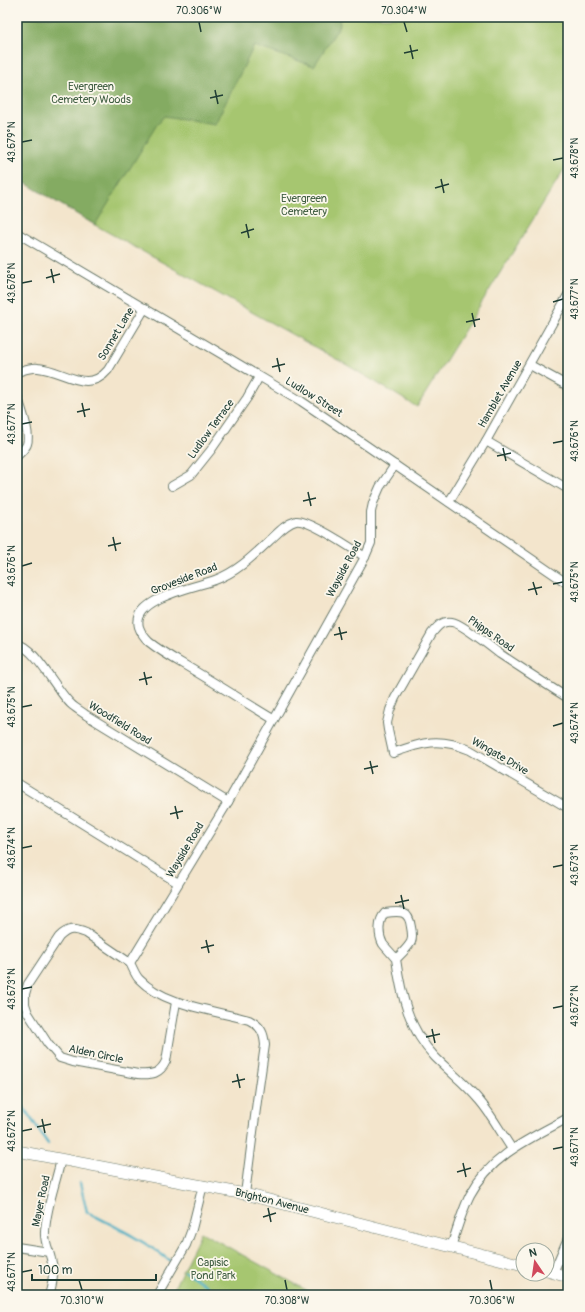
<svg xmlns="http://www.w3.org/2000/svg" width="585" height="1312" viewBox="0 0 585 1312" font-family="Pangolin,sans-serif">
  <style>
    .green { fill: #a6c66f; stroke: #628252 }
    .forest { fill: #84ab62; stroke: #52744b }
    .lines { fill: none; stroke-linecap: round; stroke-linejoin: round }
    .stream { stroke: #44adc3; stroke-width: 2.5 }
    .minor-casing { stroke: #697869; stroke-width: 10 }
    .major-casing { stroke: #697869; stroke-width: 12 }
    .minor { stroke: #fff; stroke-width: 8 }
    .major { stroke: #fff; stroke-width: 11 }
    .ticks { fill: none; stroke: #1f3d34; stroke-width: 1.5 }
    .labels { text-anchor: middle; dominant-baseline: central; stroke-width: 3.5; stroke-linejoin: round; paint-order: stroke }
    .park-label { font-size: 11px; fill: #415f43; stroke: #fbf7ec }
    .street-label { font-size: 11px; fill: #1f3d34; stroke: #fbf7ec }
    .neatline { fill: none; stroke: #1f3d34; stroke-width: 1.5 }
    .ticks-label { font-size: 10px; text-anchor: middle; fill: #1f3d34 }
  </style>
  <rect width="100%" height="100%" fill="#fbf7ec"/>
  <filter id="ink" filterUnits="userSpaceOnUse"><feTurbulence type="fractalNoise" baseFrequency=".025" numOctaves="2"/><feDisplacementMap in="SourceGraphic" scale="8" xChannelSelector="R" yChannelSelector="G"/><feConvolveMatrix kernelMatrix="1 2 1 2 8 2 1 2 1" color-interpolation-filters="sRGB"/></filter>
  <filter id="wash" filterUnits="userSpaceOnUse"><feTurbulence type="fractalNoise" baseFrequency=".012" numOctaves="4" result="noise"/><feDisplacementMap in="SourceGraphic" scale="16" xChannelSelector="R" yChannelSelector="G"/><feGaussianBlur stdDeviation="0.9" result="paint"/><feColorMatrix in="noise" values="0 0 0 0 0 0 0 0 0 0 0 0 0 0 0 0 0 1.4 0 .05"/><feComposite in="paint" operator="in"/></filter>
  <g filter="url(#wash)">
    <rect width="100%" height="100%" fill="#f3e5cc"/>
    <g class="green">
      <path d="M 17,17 L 568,17 L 568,163 L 417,407 L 347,365 L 95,225 L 17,178 Z"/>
      <path d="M 201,1232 L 315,1295 L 183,1295 L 173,1290 Z"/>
    </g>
    <path class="forest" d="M 17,17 L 339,17 L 340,25 L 314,66 L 254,46 L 215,124 L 164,116 L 156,126 L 95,225 L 17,178 Z"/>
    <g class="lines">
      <g class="stream">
        <path d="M 17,1101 L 20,1102 L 48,1144"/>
        <path d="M 80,1183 L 87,1212 C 116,1227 145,1241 170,1261"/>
        <path d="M 185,1271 L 214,1291 L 222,1295"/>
      </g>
    </g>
  </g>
  <g filter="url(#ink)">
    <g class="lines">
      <defs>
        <g id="minor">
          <path d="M 17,233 L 301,401 L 335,424 L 568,584"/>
          <path d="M 530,365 L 568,386"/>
          <path d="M 17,372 C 24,370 31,367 38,368 C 64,370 87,395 108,370 L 145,308"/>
          <path d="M 17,394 C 20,407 31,432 27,444 C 26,448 21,452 17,456"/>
          <path d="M 486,441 L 568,489"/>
          <path d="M 172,486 L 191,475 L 211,450 L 247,398 L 259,377"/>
          <path d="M 449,502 L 486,441 L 568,295"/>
          <path d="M 17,644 C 35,647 56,690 71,704 C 75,708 81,711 86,715 L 228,802"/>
          <path d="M 568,698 C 545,684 523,669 500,654 C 491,647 461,623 452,622 C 442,620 437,627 432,633 L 395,698 L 390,710 L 387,723 L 388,730 L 393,753 C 423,742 439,737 470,750 L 568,808"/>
          <path d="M 273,719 C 248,704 223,688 198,673 C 182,663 164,654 149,642 C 145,638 141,633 139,627 C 131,598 197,587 215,580 C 237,572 253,556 269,541 C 277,534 285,524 296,521 C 308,519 353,549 365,557"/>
          <path d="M 17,783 L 178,883"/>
          <path d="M 396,959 C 392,954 387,949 383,944 C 378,935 378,920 385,913 C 400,911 409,910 411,927 C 412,932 413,937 411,942 C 407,949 401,954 396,959 C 401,995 409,1030 435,1057 C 450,1072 466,1084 479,1100 C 492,1115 501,1133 512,1149"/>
          <path d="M 130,963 L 86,933 C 74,928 68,928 59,937 L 28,984 L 25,994 L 25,1004 L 28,1013 L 48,1044 L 60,1058 L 73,1062 L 138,1074 C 152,1075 160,1074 166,1061 L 176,1002"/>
          <path d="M 245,1194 L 257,1101 L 265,1045 C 264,1033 261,1026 249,1020 C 214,1010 165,1006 139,979 C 135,975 133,968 130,963 L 228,802 L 365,557 L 371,543 L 371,512 L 373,503 L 380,487 L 395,465"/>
          <path d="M 17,1247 L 49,1252"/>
          <path d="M 451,1247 C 457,1229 462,1211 470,1195 C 491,1155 531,1138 568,1118"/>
          <path d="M 553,1273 L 568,1238"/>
          <path d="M 49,1295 C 53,1283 55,1271 51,1259 C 49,1250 44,1241 45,1232 C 46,1207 56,1183 61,1159"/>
          <path d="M 157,1295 L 186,1245 L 192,1229 L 203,1185"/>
        </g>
        <g id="major">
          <path d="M 17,1151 L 245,1194 L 523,1265"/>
          <path d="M 547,1271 L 568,1277"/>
        </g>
      </defs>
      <use href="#minor" class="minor-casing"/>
      <use href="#major" class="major-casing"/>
      <use href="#minor" class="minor"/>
      <use href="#major" class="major"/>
    </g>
  </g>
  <path class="ticks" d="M 199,22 L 201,32M 404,22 L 407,32M 410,45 L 413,59M 404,53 L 418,50M 215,90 L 218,104M 210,98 L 223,95M 22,142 L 32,140M 553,160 L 563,158M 441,179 L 444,193M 435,188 L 449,184M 246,224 L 249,238M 241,233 L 254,229M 51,269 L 54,283M 46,278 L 60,274M 22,283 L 32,281M 553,302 L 563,299M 472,313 L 475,327M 466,322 L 480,319M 277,358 L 280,372M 272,367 L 285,364M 82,403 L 85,417M 77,412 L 90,409M 22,424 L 32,422M 553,443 L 563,441M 503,448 L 506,461M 497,456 L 511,453M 308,492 L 311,506M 303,501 L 316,498M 113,537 L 116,551M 108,546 L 121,543M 22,566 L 32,563M 533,582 L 537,595M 553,584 L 563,582M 528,590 L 542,587M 339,627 L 342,640M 334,635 L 347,632M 144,672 L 147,685M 139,680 L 152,677M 22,707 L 32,705M 553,726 L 563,723M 370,761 L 373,774M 364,769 L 378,766M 175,806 L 178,819M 170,814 L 183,811M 22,848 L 32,846M 553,867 L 563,865M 401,895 L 404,909M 395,903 L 409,900M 206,940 L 209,953M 201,948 L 214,945M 22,989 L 32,987M 553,1008 L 563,1006M 432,1029 L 435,1043M 426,1037 L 440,1034M 237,1074 L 240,1088M 232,1082 L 245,1079M 42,1119 L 45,1133M 37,1127 L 51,1124M 22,1131 L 32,1129M 553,1149 L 563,1147M 463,1163 L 466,1177M 457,1172 L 471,1168M 268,1208 L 271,1222M 263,1217 L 276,1213M 22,1272 L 32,1270M 79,1280 L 82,1290M 285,1280 L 287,1290M 490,1280 L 492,1290"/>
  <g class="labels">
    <g class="park-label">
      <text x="91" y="86">Evergreen<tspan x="91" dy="13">Cemetery Woods</tspan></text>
      <text x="304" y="198">Evergreen<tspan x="304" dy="13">Cemetery</tspan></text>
      <text x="213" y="1262">Capisic<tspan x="213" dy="13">Pond Park</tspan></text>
    </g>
    <g class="street-label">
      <text transform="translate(116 334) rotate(-59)">Sonnet Lane</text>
      <text transform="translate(500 394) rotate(-60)">Hamblet Avenue</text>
      <text transform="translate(314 397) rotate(32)">Ludlow Street</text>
      <text transform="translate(211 429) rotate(-54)">Ludlow Terrace</text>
      <text transform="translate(344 569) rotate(-62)">Wayside Road</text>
      <text transform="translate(184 579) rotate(-21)">Groveside Road</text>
      <text transform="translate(491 634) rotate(35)">Phipps Road</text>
      <text transform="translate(120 723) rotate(32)">Woodfield Road</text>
      <text transform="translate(500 756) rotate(30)">Wingate Drive</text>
      <text transform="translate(185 850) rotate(-59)">Wayside Road</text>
      <text transform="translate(96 1054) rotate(12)">Alden Circle</text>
      <text transform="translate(41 1201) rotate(-78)">Mayer Road</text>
      <text transform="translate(272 1201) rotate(14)">Brighton Avenue</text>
    </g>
  </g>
  <rect width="585" height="1312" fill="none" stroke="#fbf7ec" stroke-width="44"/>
  <g transform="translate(535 1262) rotate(347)"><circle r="19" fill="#fbf7ec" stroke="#a3ada2"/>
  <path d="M0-3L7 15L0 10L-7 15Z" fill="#d1495b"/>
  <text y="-6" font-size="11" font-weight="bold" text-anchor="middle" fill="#1f3d34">N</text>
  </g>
  <path d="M32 1274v6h124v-6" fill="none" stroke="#1f3d34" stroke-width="2"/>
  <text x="38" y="1274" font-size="12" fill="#1f3d34" stroke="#fbf7ec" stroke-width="3" paint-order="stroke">100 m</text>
  <rect x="22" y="22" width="541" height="1268" class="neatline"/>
  <g class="ticks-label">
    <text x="199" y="14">70.306°W</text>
    <text x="404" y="14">70.304°W</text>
    <text transform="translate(11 142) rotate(-90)" y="4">43.679°N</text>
    <text transform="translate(574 158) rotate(-90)" y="4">43.678°N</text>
    <text transform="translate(11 283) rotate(-90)" y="4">43.678°N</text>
    <text transform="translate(574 299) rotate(-90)" y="4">43.677°N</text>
    <text transform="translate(11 424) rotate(-90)" y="4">43.677°N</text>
    <text transform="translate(574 441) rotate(-90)" y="4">43.676°N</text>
    <text transform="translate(11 566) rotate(-90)" y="4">43.676°N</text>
    <text transform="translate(574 582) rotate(-90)" y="4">43.675°N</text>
    <text transform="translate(11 707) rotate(-90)" y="4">43.675°N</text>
    <text transform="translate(574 723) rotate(-90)" y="4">43.674°N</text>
    <text transform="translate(11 848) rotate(-90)" y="4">43.674°N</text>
    <text transform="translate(574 865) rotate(-90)" y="4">43.673°N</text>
    <text transform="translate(11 989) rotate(-90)" y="4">43.673°N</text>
    <text transform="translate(574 1006) rotate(-90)" y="4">43.672°N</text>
    <text transform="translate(11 1131) rotate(-90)" y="4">43.672°N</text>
    <text transform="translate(574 1147) rotate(-90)" y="4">43.671°N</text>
    <text transform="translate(11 1272) rotate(-90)" y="4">43.671°N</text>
    <text x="82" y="1304">70.310°W</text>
    <text x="287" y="1304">70.308°W</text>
    <text x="492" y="1304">70.306°W</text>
  </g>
</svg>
